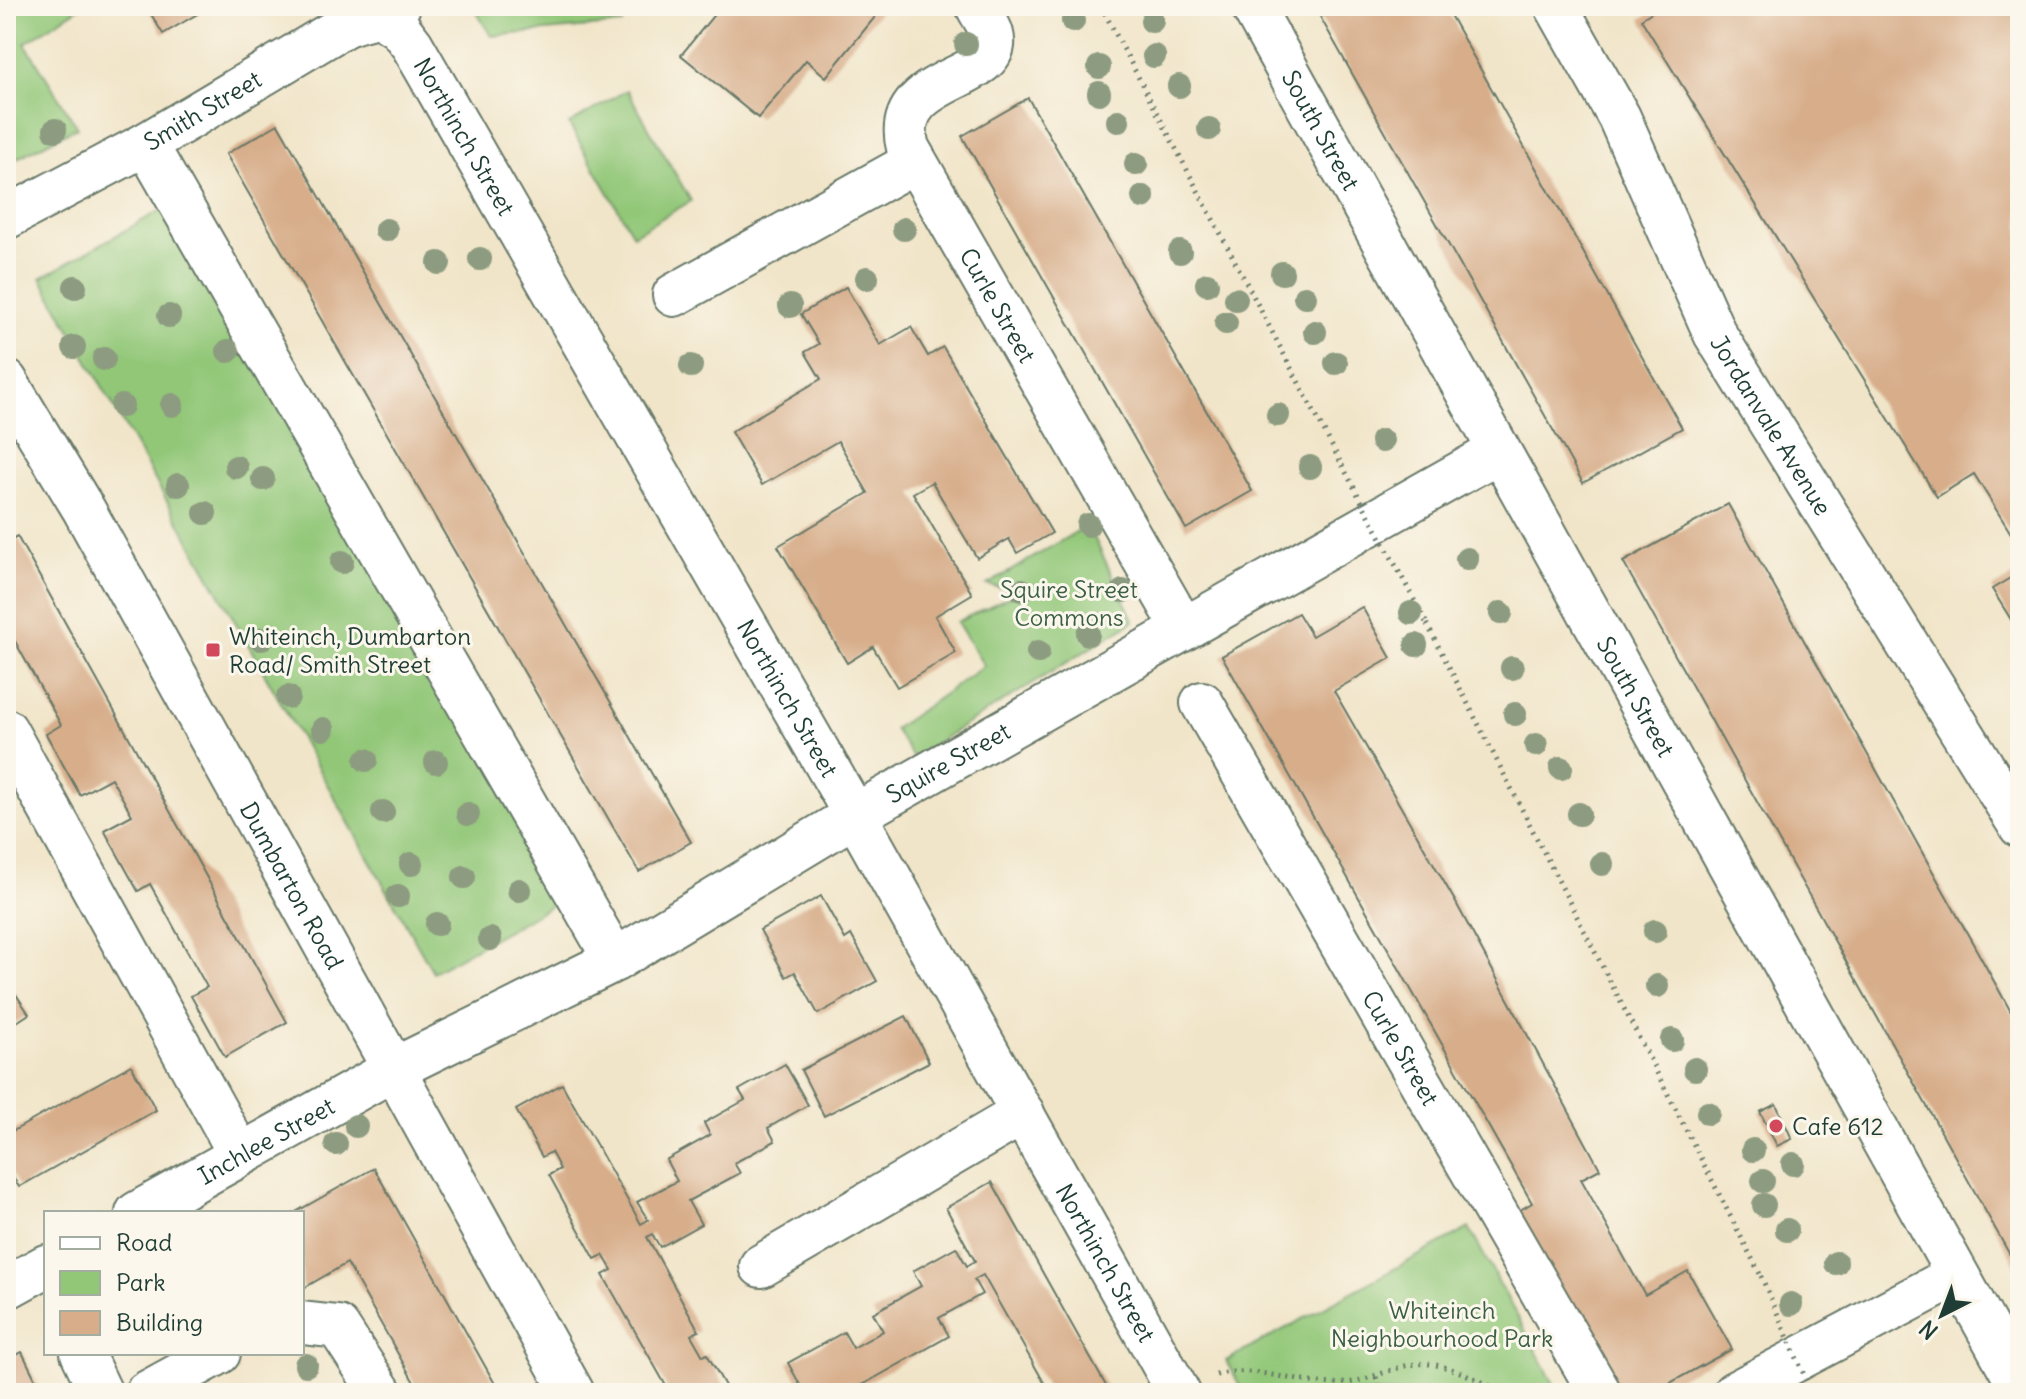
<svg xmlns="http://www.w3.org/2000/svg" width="2026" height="1399" viewBox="0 0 2026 1399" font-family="Delius,sans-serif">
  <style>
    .green { fill: #92c778; stroke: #588256; stroke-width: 2 }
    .building { fill: #d7ad8a }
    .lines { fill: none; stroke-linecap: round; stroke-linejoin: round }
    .minor-casing { stroke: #687868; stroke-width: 46 }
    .path { stroke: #687868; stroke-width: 5; stroke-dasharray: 2 6; stroke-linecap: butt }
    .minor { stroke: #fff; stroke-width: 42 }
    .path-bridge { stroke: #687868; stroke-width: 5; stroke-dasharray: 2 6; stroke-linecap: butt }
    .tree { fill: #8d9c80 }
    .poi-dot { fill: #d1495b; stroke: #fbf7ec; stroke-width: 3 }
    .labels { text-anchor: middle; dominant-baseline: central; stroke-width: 6; stroke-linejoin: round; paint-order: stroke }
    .street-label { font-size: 24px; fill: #1f3d34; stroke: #fbf7ec }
    .park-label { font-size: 24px; fill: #3c6045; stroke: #fbf7ec }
    .poi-label { font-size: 24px; fill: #1f3d34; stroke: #fbf7ec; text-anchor: start }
  </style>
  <rect width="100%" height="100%" fill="#fbf7ec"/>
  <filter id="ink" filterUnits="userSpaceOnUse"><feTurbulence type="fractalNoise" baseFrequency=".0125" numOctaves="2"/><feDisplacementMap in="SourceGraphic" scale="16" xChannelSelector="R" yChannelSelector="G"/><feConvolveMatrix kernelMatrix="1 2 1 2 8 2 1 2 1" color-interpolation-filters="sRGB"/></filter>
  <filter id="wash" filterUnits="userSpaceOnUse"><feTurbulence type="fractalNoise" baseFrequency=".006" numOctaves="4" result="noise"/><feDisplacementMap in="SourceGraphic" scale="32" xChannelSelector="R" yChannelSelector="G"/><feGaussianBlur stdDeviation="1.8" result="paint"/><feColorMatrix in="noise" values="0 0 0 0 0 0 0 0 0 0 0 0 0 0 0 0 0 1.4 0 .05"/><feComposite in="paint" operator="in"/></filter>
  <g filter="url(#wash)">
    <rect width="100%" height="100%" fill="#f1e5c9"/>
    <g class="green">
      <path d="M 6,6 L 82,6 L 25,43 L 77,127 L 6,164 Z"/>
      <path d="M 473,6 L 629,6 L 622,24 L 491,36 Z"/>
      <path d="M 627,90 L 691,201 L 633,235 L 569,124 Z"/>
      <path d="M 177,201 L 570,895 L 433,972 L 41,278 Z"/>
      <path d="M 1088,525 L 1134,621 L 913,757 L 894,729 L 984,666 L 957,622 L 1021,591 L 987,585 Z"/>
      <path d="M 1469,1228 L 1559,1393 L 1244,1393 L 1226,1361 Z"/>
    </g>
    <g id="blocks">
      <g class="building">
        <path d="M 146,6 L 211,6 L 163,34 Z"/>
        <path d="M 721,6 L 884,6 L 826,77 L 806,60 L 758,118 L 681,55 Z"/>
        <path d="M 1314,6 L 1445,6 L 1682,428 L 1583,483 Z"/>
        <path d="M 1661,6 L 2020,6 L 2020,548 L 1974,474 L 1937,497 L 1641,19 Z"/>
        <path d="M 1028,98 L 1252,491 L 1186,529 L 962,136 Z"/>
        <path d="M 278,124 L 691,842 L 639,872 L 226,154 Z"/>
        <path d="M 846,287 L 880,345 L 911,327 L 928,356 L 943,347 L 1052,533 L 1017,553 L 1009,539 L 977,558 L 932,482 L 913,493 L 972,594 L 935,616 L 956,653 L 897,687 L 873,647 L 847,663 L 778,546 L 868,493 L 838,441 L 762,485 L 731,432 L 821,379 L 805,352 L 819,344 L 801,314 Z"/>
        <path d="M 1728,504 L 2020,1028 L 2020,1273 L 1623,562 Z"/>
        <path d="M 17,536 L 287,1022 L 225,1057 L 191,996 L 207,987 L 150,884 L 138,891 L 104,830 L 132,815 L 111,778 L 80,795 L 46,734 L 61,725 L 6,625 L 6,542 Z"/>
        <path d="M 2020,572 L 2020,634 L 1992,589 Z"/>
        <path d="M 1362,607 L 1391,658 L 1334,691 L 1455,901 L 1600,1169 L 1581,1179 L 1645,1295 L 1688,1271 L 1732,1349 L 1652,1393 L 1609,1393 L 1510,1216 L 1532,1203 L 1222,656 L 1298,613 L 1312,636 Z"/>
        <path d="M 821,896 L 845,939 L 851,935 L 877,981 L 818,1014 L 795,972 L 786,977 L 760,930 Z"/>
        <path d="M 11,987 L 29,1014 L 6,1029 L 6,990 Z"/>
        <path d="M 906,1016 L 929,1062 L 824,1116 L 801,1070 Z"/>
        <path d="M 785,1064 L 808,1105 L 768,1128 L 775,1141 L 734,1163 L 740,1173 L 688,1201 L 701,1224 L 660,1247 L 652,1234 L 647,1237 L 699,1331 L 691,1335 L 703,1356 L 707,1354 L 729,1393 L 670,1393 L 603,1275 L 612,1270 L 603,1255 L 595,1259 L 549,1175 L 560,1169 L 551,1152 L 542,1157 L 516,1110 L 562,1084 L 641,1224 L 648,1220 L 637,1202 L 677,1181 L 666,1160 L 710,1135 L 704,1123 L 745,1100 L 739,1090 Z"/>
        <path d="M 131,1065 L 156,1110 L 19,1187 L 6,1165 L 6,1135 Z"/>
        <path d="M 1776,1104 L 1792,1139 L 1777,1146 L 1760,1112 Z"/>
        <path d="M 374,1168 L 499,1391 L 420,1393 L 347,1263 L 302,1289 L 302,1213 L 294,1213 Z"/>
        <path d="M 992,1182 L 1110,1393 L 1050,1393 L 983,1275 L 974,1280 L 982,1294 L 939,1318 L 949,1336 L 848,1393 L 797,1393 L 803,1390 L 788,1363 L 844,1332 L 853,1348 L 883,1331 L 873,1313 L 921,1286 L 913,1271 L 956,1247 L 967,1266 L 975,1261 L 946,1208 Z"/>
        <path d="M 22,1352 L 42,1393 L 6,1393 L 6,1360 Z"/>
      </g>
    </g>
  </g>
  <g filter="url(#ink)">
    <use href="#blocks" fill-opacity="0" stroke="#687868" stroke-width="2"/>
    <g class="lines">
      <defs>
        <g id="minor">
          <path id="s1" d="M 977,6 C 981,15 989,24 992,34 C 1006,84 888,72 908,148 L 1183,628"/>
          <path id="s2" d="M 1252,6 L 2020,1387"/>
          <path id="s3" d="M 1556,6 L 1619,117 L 1715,334 L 2020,826"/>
          <path id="s4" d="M 381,17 L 399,28 L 412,45 L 855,815 L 1179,1393"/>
          <path d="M 146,144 L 615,960"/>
          <path id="s5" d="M 6,218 L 146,144 L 344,26 C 363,17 381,18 399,6"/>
          <path d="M 674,295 L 914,162"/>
          <path id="s6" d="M 6,381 L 84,510 L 573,1393"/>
          <path id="s7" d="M 1202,703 L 1600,1393"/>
          <path d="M 6,730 L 239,1153"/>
          <path id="s8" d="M 137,1213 L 394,1069 L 615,960 L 855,815 L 1499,451"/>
          <path d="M 761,1266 L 1023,1113"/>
          <path d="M 6,1288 L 46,1266"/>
          <path d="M 302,1323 L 338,1327 L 381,1393"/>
          <path d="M 82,1353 L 101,1393"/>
          <path d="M 146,1393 L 219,1353"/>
          <path d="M 1734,1393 L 1957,1275"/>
        </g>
      </defs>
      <use href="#minor" class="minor-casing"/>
      <g class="path">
        <path d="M 1101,6 L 1342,465"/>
        <path d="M 1427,624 L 1761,1276"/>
        <path d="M 1216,1375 C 1258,1363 1301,1388 1345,1383 C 1372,1381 1401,1361 1429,1364 C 1455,1367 1481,1381 1504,1393"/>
        <path d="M 1376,1377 L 1381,1393"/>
      </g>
      <use href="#minor" class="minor"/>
      <g class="path-bridge">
        <path d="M 1342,465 L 1427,624"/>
        <path d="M 1761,1276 L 1812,1393"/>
      </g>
    </g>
    <g class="tree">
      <circle cx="1073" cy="21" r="12"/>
      <circle cx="1152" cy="21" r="12"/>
      <circle cx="966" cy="44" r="12"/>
      <circle cx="1154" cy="56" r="12"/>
      <circle cx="1099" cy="67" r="12"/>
      <circle cx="1179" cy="86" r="12"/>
      <circle cx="1099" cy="93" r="12"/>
      <circle cx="1118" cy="121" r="12"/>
      <circle cx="1209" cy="129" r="12"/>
      <circle cx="55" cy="130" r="12"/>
      <circle cx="1136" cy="164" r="12"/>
      <circle cx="1143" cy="197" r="12"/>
      <circle cx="904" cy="229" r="12"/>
      <circle cx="386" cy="230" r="12"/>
      <circle cx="1180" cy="252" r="12"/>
      <circle cx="480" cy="259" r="12"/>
      <circle cx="439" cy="263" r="12"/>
      <circle cx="1282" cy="273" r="12"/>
      <circle cx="867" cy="278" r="12"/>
      <circle cx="1207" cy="284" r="12"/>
      <circle cx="75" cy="287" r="12"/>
      <circle cx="1305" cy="297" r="12"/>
      <circle cx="1236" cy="299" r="12"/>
      <circle cx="790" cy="306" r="12"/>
      <circle cx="169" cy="316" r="12"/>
      <circle cx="1226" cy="323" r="12"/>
      <circle cx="1315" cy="332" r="12"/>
      <circle cx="74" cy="347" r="12"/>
      <circle cx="228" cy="351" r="12"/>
      <circle cx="104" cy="359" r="12"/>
      <circle cx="1336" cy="363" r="12"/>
      <circle cx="691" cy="366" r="12"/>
      <circle cx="172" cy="405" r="12"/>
      <circle cx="122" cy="406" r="12"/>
      <circle cx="1278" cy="415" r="12"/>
      <circle cx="1382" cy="441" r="12"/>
      <circle cx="236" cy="467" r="12"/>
      <circle cx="1310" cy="467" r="12"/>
      <circle cx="263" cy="479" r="12"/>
      <circle cx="178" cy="485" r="12"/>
      <circle cx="205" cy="513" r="12"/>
      <circle cx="1088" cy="525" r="12"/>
      <circle cx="1467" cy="559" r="12"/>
      <circle cx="342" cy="562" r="12"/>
      <circle cx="1022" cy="590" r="12"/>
      <circle cx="1123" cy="591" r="12"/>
      <circle cx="1411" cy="613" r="12"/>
      <circle cx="1501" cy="613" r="12"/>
      <circle cx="1088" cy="634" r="12"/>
      <circle cx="261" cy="639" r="12"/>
      <circle cx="1416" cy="645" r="12"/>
      <circle cx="1038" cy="652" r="12"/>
      <circle cx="1512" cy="668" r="12"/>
      <circle cx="288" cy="697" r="12"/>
      <circle cx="1515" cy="714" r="12"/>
      <circle cx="323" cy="729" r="12"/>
      <circle cx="1536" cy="745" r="12"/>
      <circle cx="366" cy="760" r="12"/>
      <circle cx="436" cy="762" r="12"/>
      <circle cx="1561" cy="768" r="12"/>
      <circle cx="383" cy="812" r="12"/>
      <circle cx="468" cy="814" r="12"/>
      <circle cx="1579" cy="814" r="12"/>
      <circle cx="411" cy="864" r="12"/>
      <circle cx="1602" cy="864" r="12"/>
      <circle cx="464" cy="877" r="12"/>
      <circle cx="519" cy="890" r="12"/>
      <circle cx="398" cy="896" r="12"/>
      <circle cx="437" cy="924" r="12"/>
      <circle cx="1655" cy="931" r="12"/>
      <circle cx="490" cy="939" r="12"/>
      <circle cx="1657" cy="986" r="12"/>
      <circle cx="1672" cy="1040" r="12"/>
      <circle cx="1695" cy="1069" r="12"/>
      <circle cx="1708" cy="1113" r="12"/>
      <circle cx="356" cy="1126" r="12"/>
      <circle cx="336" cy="1144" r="12"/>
      <circle cx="1753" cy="1150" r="12"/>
      <circle cx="1793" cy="1164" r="12"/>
      <circle cx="1763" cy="1181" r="12"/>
      <circle cx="1764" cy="1205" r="12"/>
      <circle cx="1787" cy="1230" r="12"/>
      <circle cx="1836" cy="1263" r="12"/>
      <circle cx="1791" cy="1304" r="12"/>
      <circle cx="306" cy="1365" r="12"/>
    </g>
  </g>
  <g class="poi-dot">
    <rect x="205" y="642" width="16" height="16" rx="4"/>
    <circle cx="1776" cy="1126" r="8"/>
  </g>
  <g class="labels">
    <g class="street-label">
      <text stroke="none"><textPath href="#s5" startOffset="224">Smith Street</textPath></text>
      <text stroke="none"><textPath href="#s2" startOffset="142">South Street</textPath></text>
      <text stroke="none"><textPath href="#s4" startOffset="148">Northinch Street</textPath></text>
      <text stroke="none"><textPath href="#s1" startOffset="370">Curle Street</textPath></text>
      <text stroke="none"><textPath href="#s3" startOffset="472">Jordanvale Avenue</textPath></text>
      <text stroke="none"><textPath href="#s2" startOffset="790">South Street</textPath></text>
      <text stroke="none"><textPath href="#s4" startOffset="796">Northinch Street</textPath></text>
      <text stroke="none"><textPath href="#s8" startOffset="928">Squire Street</textPath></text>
      <text stroke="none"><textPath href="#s6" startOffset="580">Dumbarton Road</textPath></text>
      <text stroke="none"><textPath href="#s7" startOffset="398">Curle Street</textPath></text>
      <text stroke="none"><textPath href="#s8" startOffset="148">Inchlee Street</textPath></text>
      <text stroke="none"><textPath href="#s4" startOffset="1444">Northinch Street</textPath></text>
    </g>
    <g class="park-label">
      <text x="1069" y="589">Squire Street<tspan x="1069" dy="28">Commons</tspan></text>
      <text x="1442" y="1310">Whiteinch<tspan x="1442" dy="28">Neighbourhood Park</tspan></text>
    </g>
    <g class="poi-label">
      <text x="229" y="636">Whiteinch, Dumbarton<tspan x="229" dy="28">Road/ Smith Street</tspan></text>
      <text x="1792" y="1126">Cafe 612</text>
    </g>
  </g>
  <rect width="2026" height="1399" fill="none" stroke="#fbf7ec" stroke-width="32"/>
  <rect x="44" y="1211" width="260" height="144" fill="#fbf7ec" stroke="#a3ada2" stroke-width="2"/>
  <rect x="60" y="1237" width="40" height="12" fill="#ffffff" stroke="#a3ada2" stroke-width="2"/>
  <text x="116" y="1251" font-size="24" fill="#1f3d34">Road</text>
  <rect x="60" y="1271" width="40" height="24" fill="#92c778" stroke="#a3ada2" stroke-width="2"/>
  <text x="116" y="1291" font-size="24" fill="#1f3d34">Park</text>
  <rect x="60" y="1311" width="40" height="24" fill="#d7ad8a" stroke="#a3ada2" stroke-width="2"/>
  <text x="116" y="1331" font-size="24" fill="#1f3d34">Building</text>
  <g transform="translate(1942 1315) rotate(222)" stroke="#fbf7ec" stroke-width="6" paint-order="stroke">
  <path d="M0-6L14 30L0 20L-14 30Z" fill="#1f3d34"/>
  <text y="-12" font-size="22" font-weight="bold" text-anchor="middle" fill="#1f3d34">N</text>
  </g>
</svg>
